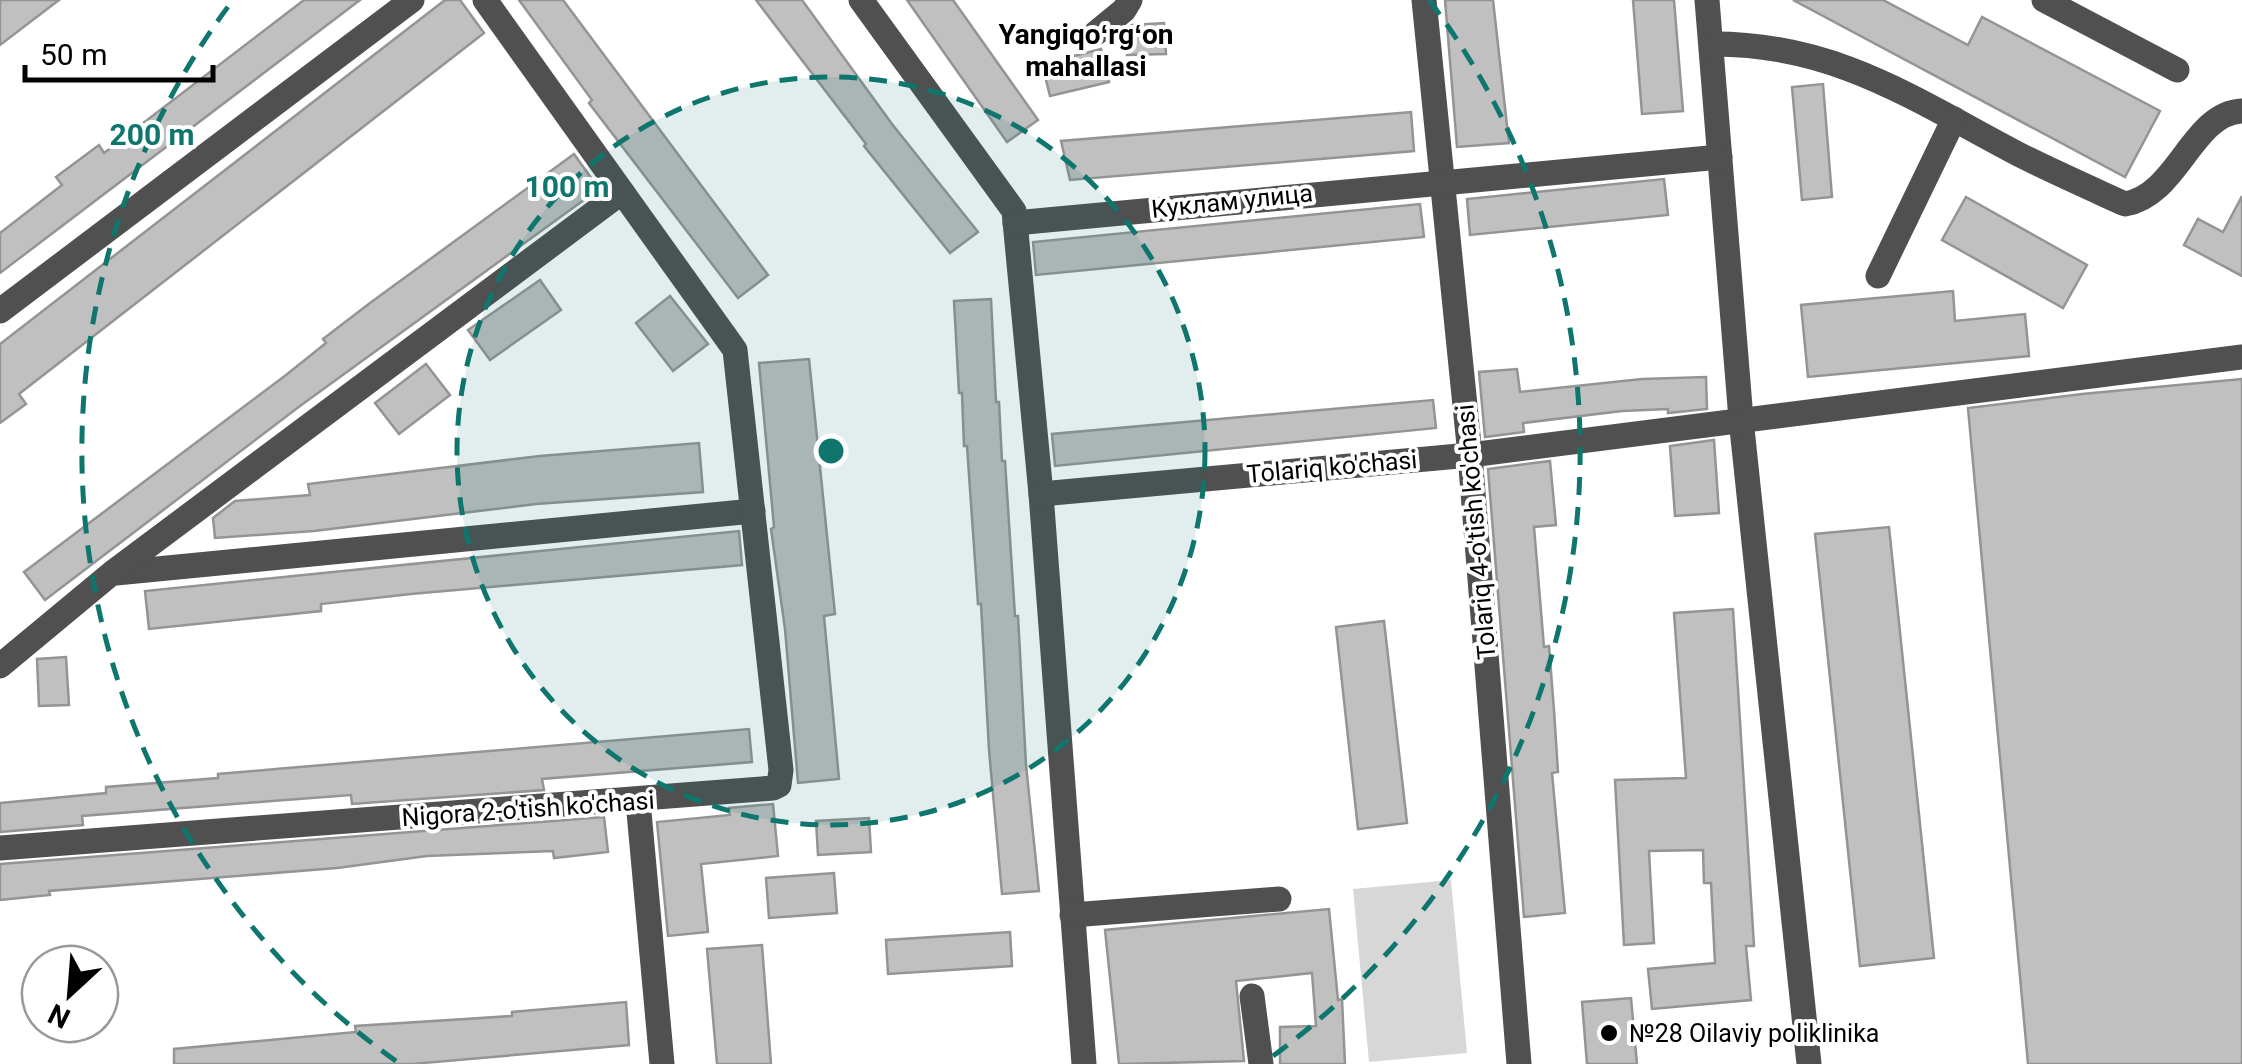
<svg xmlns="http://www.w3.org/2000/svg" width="2242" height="1064" viewBox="0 0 2242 1064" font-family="Roboto,sans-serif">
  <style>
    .green { fill: #d7d7d7 }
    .building { fill: #c0c0c0; stroke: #949494; stroke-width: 2.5 }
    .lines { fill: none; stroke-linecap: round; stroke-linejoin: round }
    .minor { stroke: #505050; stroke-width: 25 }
    .ring { fill: none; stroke: #0f766e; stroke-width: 5; stroke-dasharray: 18 12 }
    .poi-dot { fill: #000; stroke: #fff; stroke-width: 4 }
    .labels { text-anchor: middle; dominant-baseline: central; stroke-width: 8; stroke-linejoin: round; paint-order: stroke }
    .street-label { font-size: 25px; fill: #000; stroke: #fff }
    .poi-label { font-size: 25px; fill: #000; stroke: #fff; text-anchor: start }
    .neighbourhood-label { font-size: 28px; font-weight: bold; fill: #000; stroke: #fff }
    .centre { fill: #0f766e; stroke: #fff; stroke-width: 5 }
    .ring-label { font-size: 30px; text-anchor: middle; font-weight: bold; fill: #0f766e; stroke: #fff; stroke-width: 8; stroke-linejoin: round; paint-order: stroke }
  </style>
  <rect width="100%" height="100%" fill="#fff"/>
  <path class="green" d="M 1451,880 L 1467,1053 L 1369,1062 L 1353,889 Z"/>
  <g class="building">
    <path d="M 0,0 L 59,0 L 0,45 Z"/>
    <path d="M 304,0 L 360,0 L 0,273 L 0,233 L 62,185 L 56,177 L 99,145 L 104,153 Z"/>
    <path d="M 445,0 L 460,0 L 484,33 L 19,394 L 26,404 L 0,423 L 0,344 Z"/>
    <path d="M 519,0 L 563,0 L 768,275 L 738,298 L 589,103 L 592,100 Z"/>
    <path d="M 756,0 L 802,0 L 892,124 L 978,232 L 950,253 L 864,146 L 866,144 Z"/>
    <path d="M 907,0 L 953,0 L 1038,120 L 1007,142 Z"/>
    <path d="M 1445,0 L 1493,0 L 1509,143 L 1457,147 Z"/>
    <path d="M 1633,0 L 1674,0 L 1683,111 L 1642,114 Z"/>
    <path d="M 1793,0 L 1883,0 L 1968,45 L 1982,17 L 2160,111 L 2125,177 Z"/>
    <path d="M 1164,23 L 1166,54 L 1127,55 L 1126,29 L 1132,25 Z"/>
    <path d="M 1101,49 L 1109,82 L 1050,96 L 1042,64 Z"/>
    <path d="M 1823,84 L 1832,197 L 1802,200 L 1792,87 Z"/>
    <path d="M 1411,112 L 1414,151 L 1070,180 L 1061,141 Z"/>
    <path d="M 574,154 L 599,189 L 300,406 L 45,600 L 24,572 L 286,375 L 326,343 L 323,339 L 370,303 Z"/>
    <path d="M 1664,179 L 1668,215 L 1470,235 L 1467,199 Z"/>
    <path d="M 2242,196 L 2242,276 L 2184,245 L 2198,219 L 2223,232 Z"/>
    <path d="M 1966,197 L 2087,265 L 2063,308 L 1942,240 Z"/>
    <path d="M 1420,204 L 1424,237 L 1036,275 L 1033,242 Z"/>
    <path d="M 540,280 L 561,310 L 490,360 L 468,330 Z"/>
    <path d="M 1953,291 L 1955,321 L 2025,314 L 2029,356 L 1808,377 L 1801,305 Z"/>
    <path d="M 670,296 L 708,344 L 673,371 L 636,323 Z"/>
    <path d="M 991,299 L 996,402 L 999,402 L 1002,461 L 1005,461 L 1015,616 L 1018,616 L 1026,765 L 1039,891 L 1002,894 L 989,750 L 981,604 L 978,604 L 967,446 L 964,446 L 962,393 L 959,393 L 954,301 Z"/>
    <path d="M 809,359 L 835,614 L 824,616 L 839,779 L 798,783 L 785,629 L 771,529 L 774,527 L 759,363 Z"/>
    <path d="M 426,364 L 450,395 L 399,434 L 375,403 Z"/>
    <path d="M 1517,369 L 1520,392 L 1642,379 L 1706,377 L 1707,409 L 1668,413 L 1668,409 L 1622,411 L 1523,423 L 1524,432 L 1485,437 L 1479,372 Z"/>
    <path d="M 2242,379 L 2242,1064 L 2028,1064 L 1968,408 L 2082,394 Z"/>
    <path d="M 1433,400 L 1436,428 L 1055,466 L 1052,434 Z"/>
    <path d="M 1714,440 L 1719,513 L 1675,516 L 1670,446 Z"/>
    <path d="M 699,443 L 703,492 L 536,504 L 314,531 L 215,538 L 213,518 L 235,501 L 310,495 L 308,484 L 540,456 Z"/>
    <path d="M 1550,461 L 1556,525 L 1534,527 L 1544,647 L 1549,646 L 1554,710 L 1558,772 L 1552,773 L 1565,913 L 1524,917 L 1488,469 Z"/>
    <path d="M 1889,527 L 1934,958 L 1860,966 L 1815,534 Z"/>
    <path d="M 739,531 L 742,565 L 411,594 L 321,604 L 321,611 L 149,629 L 145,591 Z"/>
    <path d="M 1733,609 L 1754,946 L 1746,946 L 1751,1000 L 1652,1009 L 1648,969 L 1715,963 L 1711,883 L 1704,883 L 1703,850 L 1649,851 L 1654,943 L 1624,945 L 1615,780 L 1686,778 L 1674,613 Z"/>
    <path d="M 1384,621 L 1407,823 L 1358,829 L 1336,627 Z"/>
    <path d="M 66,657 L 69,705 L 39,706 L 37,659 Z"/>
    <path d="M 749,729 L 752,762 L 542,779 L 544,790 L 352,804 L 351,795 L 272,801 L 82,816 L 83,825 L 0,832 L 0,803 L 106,793 L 106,787 L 218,778 L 218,774 L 276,769 Z"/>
    <path d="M 773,804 L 778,856 L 701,864 L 708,932 L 668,936 L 657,822 L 730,815 L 729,808 Z"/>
    <path d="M 604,817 L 608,852 L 554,858 L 553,851 L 427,856 L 337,868 L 49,891 L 50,895 L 0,900 L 0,864 Z"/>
    <path d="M 869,818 L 871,852 L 818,855 L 816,821 Z"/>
    <path d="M 834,873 L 837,913 L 769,918 L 766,878 Z"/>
    <path d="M 1329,909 L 1338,1000 L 1342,999 L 1345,1064 L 1280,1064 L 1280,1027 L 1316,1026 L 1312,973 L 1236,981 L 1244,1061 L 1119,1064 L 1105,930 Z"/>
    <path d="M 1010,932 L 1012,966 L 888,974 L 886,940 Z"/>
    <path d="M 762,945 L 771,1064 L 717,1064 L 707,949 Z"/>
    <path d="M 1631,998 L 1637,1064 L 1587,1064 L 1582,1002 Z"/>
    <path d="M 626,1002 L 629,1045 L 412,1064 L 174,1064 L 174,1049 L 356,1032 L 355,1026 L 512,1016 L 512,1012 Z"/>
  </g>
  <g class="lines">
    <g class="minor">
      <path d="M 861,0 L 1014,211 L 1041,494 L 1084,1064"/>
      <path d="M 1424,0 L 1470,455 L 1519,1064"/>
      <path d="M 1707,0 L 1741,419 L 1809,1064"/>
      <path d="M 2044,0 L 2177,70"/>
      <path d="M 1096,33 L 1124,10 L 1130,0"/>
      <path d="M 1711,44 C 1835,43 1915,100 2020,155 C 2054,172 2090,188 2125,204 C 2178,195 2192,113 2242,111"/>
      <path d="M 1015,223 L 1720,157"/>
      <path d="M 1878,276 L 1954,119"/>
      <path d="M 0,311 L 412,0"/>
      <path d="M 1041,494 L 1470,455 L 2242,357"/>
      <path d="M 116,573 L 753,511"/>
      <path d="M 0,666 L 112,573 L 622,192"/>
      <path d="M 638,801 L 662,1064"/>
      <path d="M 0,848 L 773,788 L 779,785 L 781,770 L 735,350 L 485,0"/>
      <path d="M 1072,915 L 1279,899"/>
      <path d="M 1252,996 L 1261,1064"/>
    </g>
  </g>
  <circle cx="831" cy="451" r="374" fill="#0f766e" fill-opacity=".12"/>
  <g class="ring">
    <circle cx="831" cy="451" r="374"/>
    <path d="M396 1061A749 749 0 0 1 233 0M1429 0A749 749 0 0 1 1266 1061"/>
  </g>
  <circle class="poi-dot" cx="1609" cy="1033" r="10"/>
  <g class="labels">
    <g class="street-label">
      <text transform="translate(1232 201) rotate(-6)">Куклам улица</text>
      <text transform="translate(1332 467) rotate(-5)">Tolariq ko'chasi</text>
      <text transform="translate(1476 532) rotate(-95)">Tolariq 4-o'tish ko'chasi</text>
      <text transform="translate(528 809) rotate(-4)">Nigora 2-o'tish ko'chasi</text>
    </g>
    <g class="poi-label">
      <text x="1629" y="1033">№28 Oilaviy poliklinika</text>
    </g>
    <g class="neighbourhood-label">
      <text x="1086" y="34">Yangiqoʻrgʻon<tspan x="1086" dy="32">mahallasi</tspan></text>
    </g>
  </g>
  <circle cx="831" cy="451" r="15" class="centre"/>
  <g class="ring-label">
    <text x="152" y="145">200 m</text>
    <text x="567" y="197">100 m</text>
  </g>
  <g transform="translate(70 994) rotate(206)"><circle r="48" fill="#ffffff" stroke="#999999" stroke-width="2.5"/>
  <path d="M0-8L18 38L0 25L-18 38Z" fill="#000000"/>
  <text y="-15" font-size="28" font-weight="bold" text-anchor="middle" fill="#000000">N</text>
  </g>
  <path d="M25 65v15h188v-15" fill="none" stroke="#000000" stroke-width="5"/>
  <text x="40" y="65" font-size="30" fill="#000000" stroke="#ffffff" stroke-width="8" paint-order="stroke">50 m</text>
</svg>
